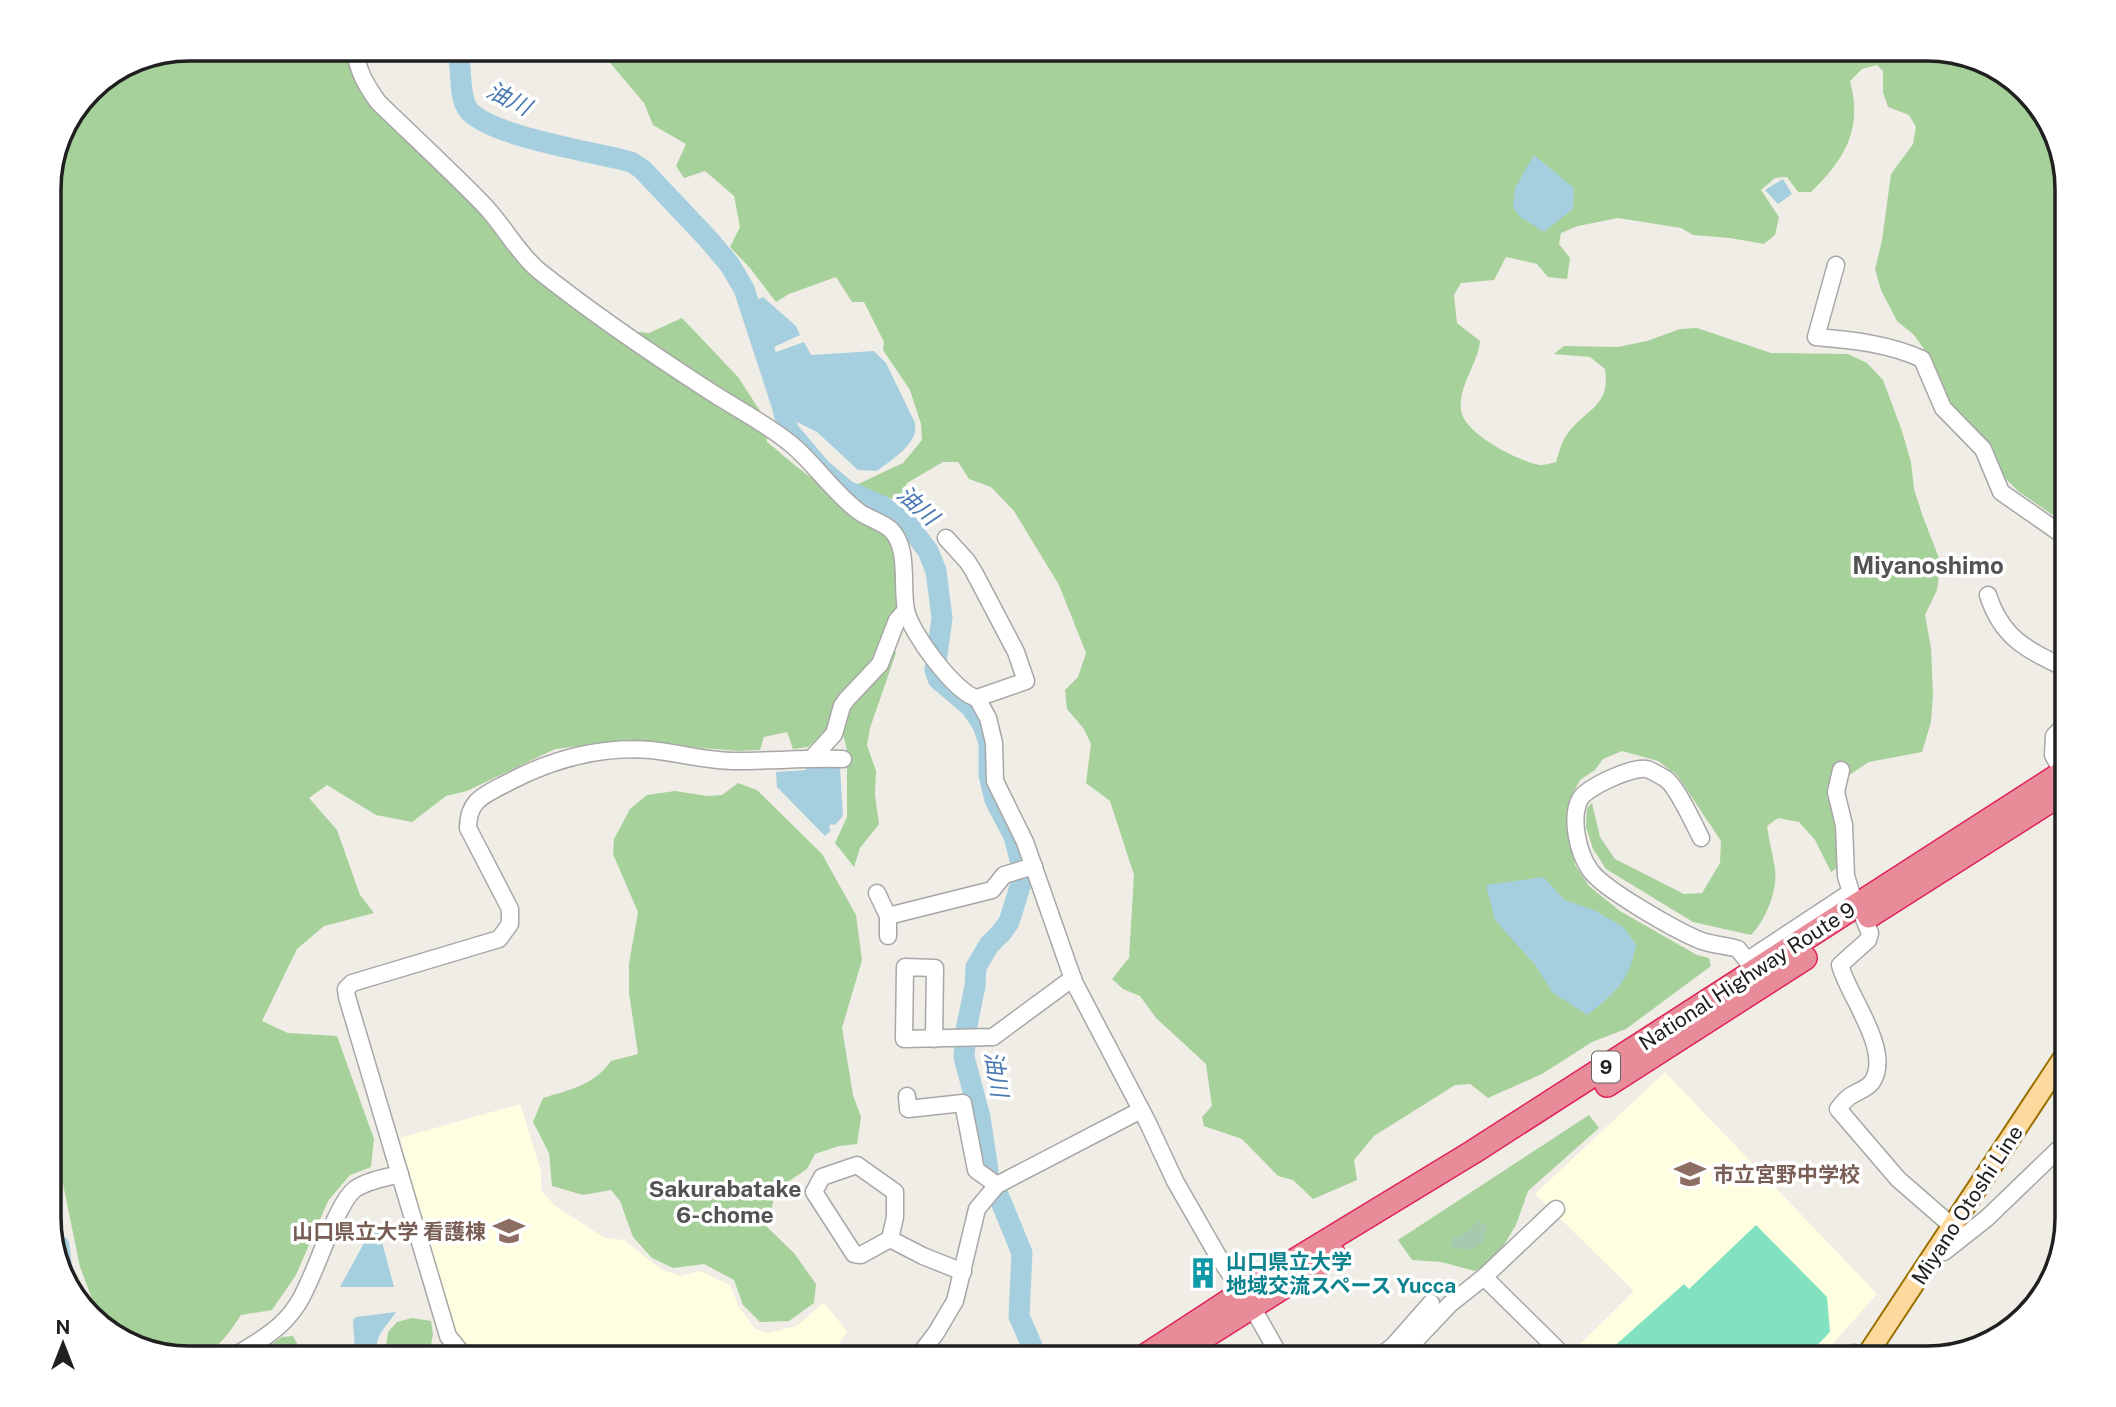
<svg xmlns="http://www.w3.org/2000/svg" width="2116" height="1407" viewBox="0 0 2116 1407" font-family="'Public Sans','Noto Sans JP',sans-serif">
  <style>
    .education { fill: #fdffe0 }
    .forest { fill: #a7d19a }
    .cemetery { fill: #a6caae }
    .pitch { fill: #82e1c1 }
    .water { fill: #a5cfdf }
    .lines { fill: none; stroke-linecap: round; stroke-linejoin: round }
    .river { stroke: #a5cfdf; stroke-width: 21 }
    .minor-casing { stroke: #a7a7a7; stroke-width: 19 }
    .major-casing { stroke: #9b7000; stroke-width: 23 }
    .highway-casing { stroke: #df2259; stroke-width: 26 }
    .minor { stroke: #fff; stroke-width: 16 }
    .major { stroke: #fed99e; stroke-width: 19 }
    .highway { stroke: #e98c99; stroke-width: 23 }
    .labels { text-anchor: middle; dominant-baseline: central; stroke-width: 7; stroke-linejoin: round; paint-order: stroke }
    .shield { fill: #fff; stroke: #636363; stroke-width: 2 }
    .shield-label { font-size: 19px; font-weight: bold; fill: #202020 }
    .street-label { font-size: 21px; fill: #202020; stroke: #fff }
    .education-label { font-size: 21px; font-weight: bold; fill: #785e54; stroke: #fff; text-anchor: start }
    .culture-label { font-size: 21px; font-weight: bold; fill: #0d838f; stroke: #fff; text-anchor: start }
    .water-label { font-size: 23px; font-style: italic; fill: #4978b2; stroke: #fff }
    .neighbourhood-label { font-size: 23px; font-weight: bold; fill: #535353; stroke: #fff }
    .quarter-label { font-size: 24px; font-weight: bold; fill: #535353; stroke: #fff }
    .rim { fill: none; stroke: #202020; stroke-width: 3.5 }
  </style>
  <rect width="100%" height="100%" fill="#f0ede6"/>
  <g class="education">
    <path d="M 1665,1072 L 1877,1294 L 1820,1358 L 1580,1358 L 1574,1350 L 1634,1291 L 1535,1194 Z"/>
    <path d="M 520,1104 L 541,1171 L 541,1190 L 554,1205 L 605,1238 L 624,1240 L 662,1270 L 681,1276 L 700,1271 L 730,1285 L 739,1307 L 755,1329 L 768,1333 L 797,1326 L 824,1302 L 847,1332 L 832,1353 L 844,1358 L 482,1358 L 477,1356 L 465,1346 L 454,1331 L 400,1138 Z"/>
  </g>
  <g class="forest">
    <path d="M 190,49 L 339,49 L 349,60 L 366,100 L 475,207 L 519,264 L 608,329 L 649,333 L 682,318 L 738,377 L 766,420 L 767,442 C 787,458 807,477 829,489 C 858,506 881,504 906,532 L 893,545 L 899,611 L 883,637 L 896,653 L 870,728 L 867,745 L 876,771 L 875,795 L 879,824 L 860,848 L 854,867 L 835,843 L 847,817 L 847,750 L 842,730 L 826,730 L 808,747 L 793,749 L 787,732 L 764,737 L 760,750 L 738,751 L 620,741 L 555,749 L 467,791 L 446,796 L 412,822 L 376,815 L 327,785 L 309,798 L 337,830 L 360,895 L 374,913 L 324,926 L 297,949 L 262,1021 L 288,1033 L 337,1036 L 374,1139 L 371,1167 L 350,1175 L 328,1201 L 296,1275 L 272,1310 L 241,1315 C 229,1333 213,1358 190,1358 L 109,1332 L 95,1307 L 80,1267 L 63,1184 L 49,1159 L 49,181 L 63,128 L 90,90 L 136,60 Z"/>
    <path d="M 593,49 L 1926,49 L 2005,73 L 2052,127 L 2067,189 L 2067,520 L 2051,514 L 2018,491 L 2000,473 L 1986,441 L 1948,402 L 1929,356 L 1914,335 L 1897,321 L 1881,290 L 1875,269 L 1882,240 L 1891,174 L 1913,144 L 1916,127 L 1909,115 L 1888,107 L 1883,92 L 1883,71 L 1877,65 L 1862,69 L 1850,81 C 1863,129 1845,159 1811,192 L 1798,192 L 1787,177 L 1775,178 L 1761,190 L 1779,217 L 1775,235 L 1764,244 L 1730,238 L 1693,235 L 1681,228 L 1618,218 L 1578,226 L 1561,233 L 1559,244 L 1570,258 L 1567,279 L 1548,277 L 1537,264 L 1506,257 L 1494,280 L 1461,283 L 1454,295 L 1457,323 L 1480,341 C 1478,364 1458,386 1461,410 C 1464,434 1518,461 1540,465 C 1545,465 1551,463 1556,462 C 1559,453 1561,443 1566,436 C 1585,408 1611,408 1605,369 L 1590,357 L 1554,354 L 1564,346 L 1618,347 L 1647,341 L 1680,329 L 1697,328 L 1771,353 L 1848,354 L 1867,363 L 1883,380 L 1902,431 L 1911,462 L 1914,489 L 1923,517 L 1941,563 L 1937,590 L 1925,615 L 1931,648 L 1933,695 L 1931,722 L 1922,752 L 1869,762 L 1849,775 L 1832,802 L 1838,834 L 1840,866 L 1831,872 L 1815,840 L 1799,822 L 1778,818 L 1767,826 C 1769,841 1773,855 1775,869 C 1778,891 1765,921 1751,935 L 1693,922 L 1606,869 L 1593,849 L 1586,827 L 1587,808 L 1592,803 L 1600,837 L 1615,859 L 1684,894 L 1702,893 L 1720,863 L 1721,841 L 1677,775 L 1658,761 L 1622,751 L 1603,759 L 1595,770 L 1580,780 L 1570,799 L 1568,827 L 1575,865 L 1589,886 L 1620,911 L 1697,955 L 1709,958 L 1711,966 L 1626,1029 L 1592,1042 L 1542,1074 L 1488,1098 L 1470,1084 L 1455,1085 L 1374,1136 L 1354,1160 L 1357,1180 L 1313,1199 L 1293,1180 L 1278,1176 L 1242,1139 L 1204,1126 L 1202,1117 L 1212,1106 L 1206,1064 L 1156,1018 L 1140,996 L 1123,989 L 1112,979 L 1129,958 L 1134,875 L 1110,801 L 1086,783 L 1091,744 L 1084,729 L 1067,709 L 1065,690 L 1078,677 L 1086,653 L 1059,585 L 1014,511 L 991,487 L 969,479 L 958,462 L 943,462 L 907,483 L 899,500 L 880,497 L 856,485 L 903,463 L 922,440 L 921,424 L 910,390 L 883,350 L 884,342 L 864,302 L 852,302 L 836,277 L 789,294 L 776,302 L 750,268 L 730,247 L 740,227 L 734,196 L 705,171 L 684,178 L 676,166 L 686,144 L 653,125 L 644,103 L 606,58 Z"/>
    <path d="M 738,783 L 757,790 L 822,854 L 856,915 L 862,960 L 842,1028 L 853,1095 L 861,1117 L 857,1144 L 839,1146 L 815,1154 L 807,1169 L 776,1190 L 767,1227 L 794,1253 L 816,1284 L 814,1303 L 789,1321 L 760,1322 L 743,1305 L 734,1280 L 704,1264 L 673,1268 L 652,1258 L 633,1237 L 620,1201 L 611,1190 L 583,1195 L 552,1186 L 549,1153 L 533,1122 L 543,1098 C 571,1089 593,1086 611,1061 L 638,1054 L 629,993 L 629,964 L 638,912 L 613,854 L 614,839 L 630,809 L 647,795 L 675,791 L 707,796 L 722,795 Z"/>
    <path d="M 1589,1115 L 1599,1128 L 1528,1191 L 1516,1225 L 1496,1258 L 1475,1271 L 1441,1262 L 1412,1260 L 1398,1240 Z"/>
    <path d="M 412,1318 L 431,1321 L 433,1334 L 431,1345 L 439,1353 L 450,1358 L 379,1358 L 386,1347 L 388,1332 L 397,1322 Z"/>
    <path d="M 293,1336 L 300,1349 L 299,1358 L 253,1358 L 282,1337 Z"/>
  </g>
  <path class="cemetery" d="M 1479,1221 L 1487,1227 C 1485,1249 1470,1253 1452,1247 L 1450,1239 L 1464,1233 Z"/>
  <path class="pitch" d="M 1756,1225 L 1827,1297 L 1830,1332 L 1805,1358 L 1601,1358 L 1684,1284 L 1689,1289 Z"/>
  <g class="water">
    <path d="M 1534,155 L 1574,188 L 1573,209 L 1544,232 L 1519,216 L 1513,207 L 1515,188 Z"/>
    <path d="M 1783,179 L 1792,194 L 1778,204 L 1765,190 Z"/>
    <path d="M 763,297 L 796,326 L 800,335 L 772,348 L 755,301 Z"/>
    <path d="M 804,342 L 811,355 L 874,351 L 886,363 L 915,423 C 919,444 892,459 877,471 L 858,470 L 817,432 L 797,422 L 774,357 L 776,352 Z"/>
    <path d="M 807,765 L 840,767 L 843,816 L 835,825 L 831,824 L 829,827 L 831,830 L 825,836 L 777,787 L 776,772 L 806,770 Z"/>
    <path d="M 1543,877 L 1565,900 L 1596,911 L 1623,927 L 1636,944 C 1630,980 1615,994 1587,1015 L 1552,992 L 1536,966 L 1495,920 L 1486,885 Z"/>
    <path d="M 361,1231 L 379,1231 L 394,1287 L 340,1287 L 364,1243 L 357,1236 Z"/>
    <path d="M 66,1237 L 69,1242 L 72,1265 L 83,1295 L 80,1300 L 68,1287 L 56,1248 Z"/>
    <path d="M 396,1312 C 388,1325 375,1334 377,1350 L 355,1352 L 353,1320 L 356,1317 Z"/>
  </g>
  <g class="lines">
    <g class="river">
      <path d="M 456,49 C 464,67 457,90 467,108 C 485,136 596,152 631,162 L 642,169 L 709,240 L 730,265 L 744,289 L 782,405 L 788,430 L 821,469 L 847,491 L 882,506 L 910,527 L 928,551 L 936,571 L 942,618 L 935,670 L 938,679 L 971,707 L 983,725 L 989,743 L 989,775 L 995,800 L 1014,836 L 1021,864 L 1022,880 L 1009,922 L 1001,933 L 989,945 L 976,967 L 975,986 L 966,1030 L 964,1057 L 980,1117 L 988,1170"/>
      <path d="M 997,1192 L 1022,1253 L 1019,1316 L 1037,1358"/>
    </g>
    <defs>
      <g id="minor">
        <path d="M 355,49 C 357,70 366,85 378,102 C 413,136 450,170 484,205 C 504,226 517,252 538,270 C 593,314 652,354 711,392 C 737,409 767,424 791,444 C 815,464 832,491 858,511 C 867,518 880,521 890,529 C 910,547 901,586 906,610 C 910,632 956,694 977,698 L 988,718 L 994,743 L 995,781 L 1025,842 L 1074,982 L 1147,1121 L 1175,1181 L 1218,1256 L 1251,1305 L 1281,1358"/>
        <path d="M 1836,265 L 1816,337 C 1853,340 1889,344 1922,359 L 1943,408 L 1983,449 L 2001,492 L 2067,538"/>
        <path d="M 946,538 L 967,561 L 974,572 L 1016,652 L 1026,681 L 977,698"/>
        <path d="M 1988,595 C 2002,639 2028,650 2067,669"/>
        <path d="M 2067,723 L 2054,736 L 2053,755 L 2067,780"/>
        <path d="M 812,758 L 834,734 L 842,706 L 847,699 L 880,664 L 897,620 L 906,610"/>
        <path d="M 1701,838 C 1694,824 1677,787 1666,779 C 1661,776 1652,771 1647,769 C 1633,766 1587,787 1580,799 C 1570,818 1578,853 1590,870 C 1603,889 1674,929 1697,939 C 1709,945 1725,945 1738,949 L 1755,971"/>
        <path d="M 877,893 L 888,916 L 992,890 L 1004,875 L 1034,866"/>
        <path d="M 1864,919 L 1870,933 L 1868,940 L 1840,965 C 1848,996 1893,1051 1872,1082 C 1866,1090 1857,1091 1849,1097 C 1845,1100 1841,1105 1838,1109 L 1898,1179 L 1952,1226"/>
        <path d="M 888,936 L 888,916"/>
        <path d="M 1748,960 L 1851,892 L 1846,876 L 1844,825 L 1836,792 L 1841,770"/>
        <path d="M 934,1039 L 935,968 L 905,967 L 904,1039 L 993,1037 L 1073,978"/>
        <path d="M 907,1096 L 908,1109 L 963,1103 L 976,1170 L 997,1185"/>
        <path d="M 890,1239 L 895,1217 L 895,1192 L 857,1165 L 822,1177 L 814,1192 L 854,1254 L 861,1255 L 890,1239 L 923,1256 L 963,1272"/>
        <path d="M 1936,1252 L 1944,1252 L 1987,1218 L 2067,1141"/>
        <path d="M 1484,1277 L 1566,1358"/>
        <path d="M 1400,1357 L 1450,1304 L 1484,1277 L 1556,1209"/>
        <path d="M 231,1358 C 256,1343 281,1330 297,1305 C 315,1279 335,1204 355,1189 C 368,1180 385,1178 400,1174"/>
        <path d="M 469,1358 L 460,1351 L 448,1336 L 347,997 L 346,989 L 352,983 L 499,939 L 510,924 L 510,909 L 468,828 C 468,800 484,795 507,783 C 552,759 599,746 651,750 C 679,753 707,761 736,761 C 771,761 807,758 843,759"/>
        <path d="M 917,1358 L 936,1333 L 955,1301 L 977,1209 L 997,1185 L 1141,1110"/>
        <path d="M 1378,1358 L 1394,1345 L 1431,1303"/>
        <path d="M 1841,1358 L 1854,1353 L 1865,1358"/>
      </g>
      <path id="major" d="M 1865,1358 L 2067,1052"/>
      <g id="highway">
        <path d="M 1869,916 L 2067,790"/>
        <path d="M 1607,1085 L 1805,958"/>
        <path d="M 1142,1358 L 1243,1292 L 1473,1152 L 2067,770"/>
        <path d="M 1171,1358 L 1334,1255"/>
      </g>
    </defs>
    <use href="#minor" class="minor-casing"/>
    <use href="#major" class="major-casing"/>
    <use href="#highway" class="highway-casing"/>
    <use href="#minor" class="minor"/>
    <use href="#major" class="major"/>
    <use href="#highway" class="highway"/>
  </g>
  <defs>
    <symbol id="school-bare" viewBox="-9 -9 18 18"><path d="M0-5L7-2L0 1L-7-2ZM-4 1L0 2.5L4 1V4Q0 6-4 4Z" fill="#8d6e63" stroke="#fff" stroke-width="2.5" paint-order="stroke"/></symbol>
    <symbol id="university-bare" viewBox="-9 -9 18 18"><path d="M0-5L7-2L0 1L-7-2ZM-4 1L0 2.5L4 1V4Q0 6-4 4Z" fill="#8d6e63" stroke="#fff" stroke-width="2.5" paint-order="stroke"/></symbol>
    <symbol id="building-bare" viewBox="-9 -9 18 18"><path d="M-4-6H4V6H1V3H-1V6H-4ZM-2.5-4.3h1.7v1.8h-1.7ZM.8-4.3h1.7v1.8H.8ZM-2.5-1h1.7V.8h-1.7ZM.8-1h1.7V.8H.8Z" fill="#0f9aa8" stroke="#fff" stroke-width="2.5" paint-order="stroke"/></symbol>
  </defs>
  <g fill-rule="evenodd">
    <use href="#school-bare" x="1668" y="1152" width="44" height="44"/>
    <use href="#university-bare" x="487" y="1209" width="44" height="44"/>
    <use href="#building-bare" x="1181" y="1251" width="44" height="44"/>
  </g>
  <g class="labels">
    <rect class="shield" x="1592" y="1051.5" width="28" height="31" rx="5"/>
    <g class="shield-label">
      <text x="1606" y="1067">9</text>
    </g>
    <g class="street-label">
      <text transform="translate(1747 976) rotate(-33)">National Highway Route 9</text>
      <text transform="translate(1967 1205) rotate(-57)">Miyano Otoshi Line</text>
    </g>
    <g class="education-label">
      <text x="1713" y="1174">市立宮野中学校</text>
      <text x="486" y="1231" text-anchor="end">山口県立大学 看護棟</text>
    </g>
    <g class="culture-label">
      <text x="1226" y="1261">山口県立大学<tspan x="1226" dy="24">地域交流スペース Yucca</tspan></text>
    </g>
    <g class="water-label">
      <text transform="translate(509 98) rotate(27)">油川</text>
      <text transform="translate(918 505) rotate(42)">油川</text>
      <text transform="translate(997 1074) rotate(81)">油川</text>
    </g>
    <g class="neighbourhood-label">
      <text x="725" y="1188">Sakurabatake<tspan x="725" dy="26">6-chome</tspan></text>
    </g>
    <g class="quarter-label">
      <text x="1928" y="565">Miyanoshimo</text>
    </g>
  </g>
  <path d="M0 0H2116V1407H0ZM189 61H1927A128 128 0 0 1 2055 189V1218A128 128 0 0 1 1927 1346H189A128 128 0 0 1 61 1218V189A128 128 0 0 1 189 61Z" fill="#fff" fill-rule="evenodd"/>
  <path class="rim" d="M189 61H1927A128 128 0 0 1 2055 189V1218A128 128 0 0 1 1927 1346H189A128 128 0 0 1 61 1218V189A128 128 0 0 1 189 61Z"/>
  <g transform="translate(63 1344)" stroke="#ffffff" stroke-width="5" paint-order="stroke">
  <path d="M0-5L12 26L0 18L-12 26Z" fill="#202020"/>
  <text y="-10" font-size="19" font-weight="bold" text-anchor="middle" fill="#202020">N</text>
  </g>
</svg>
